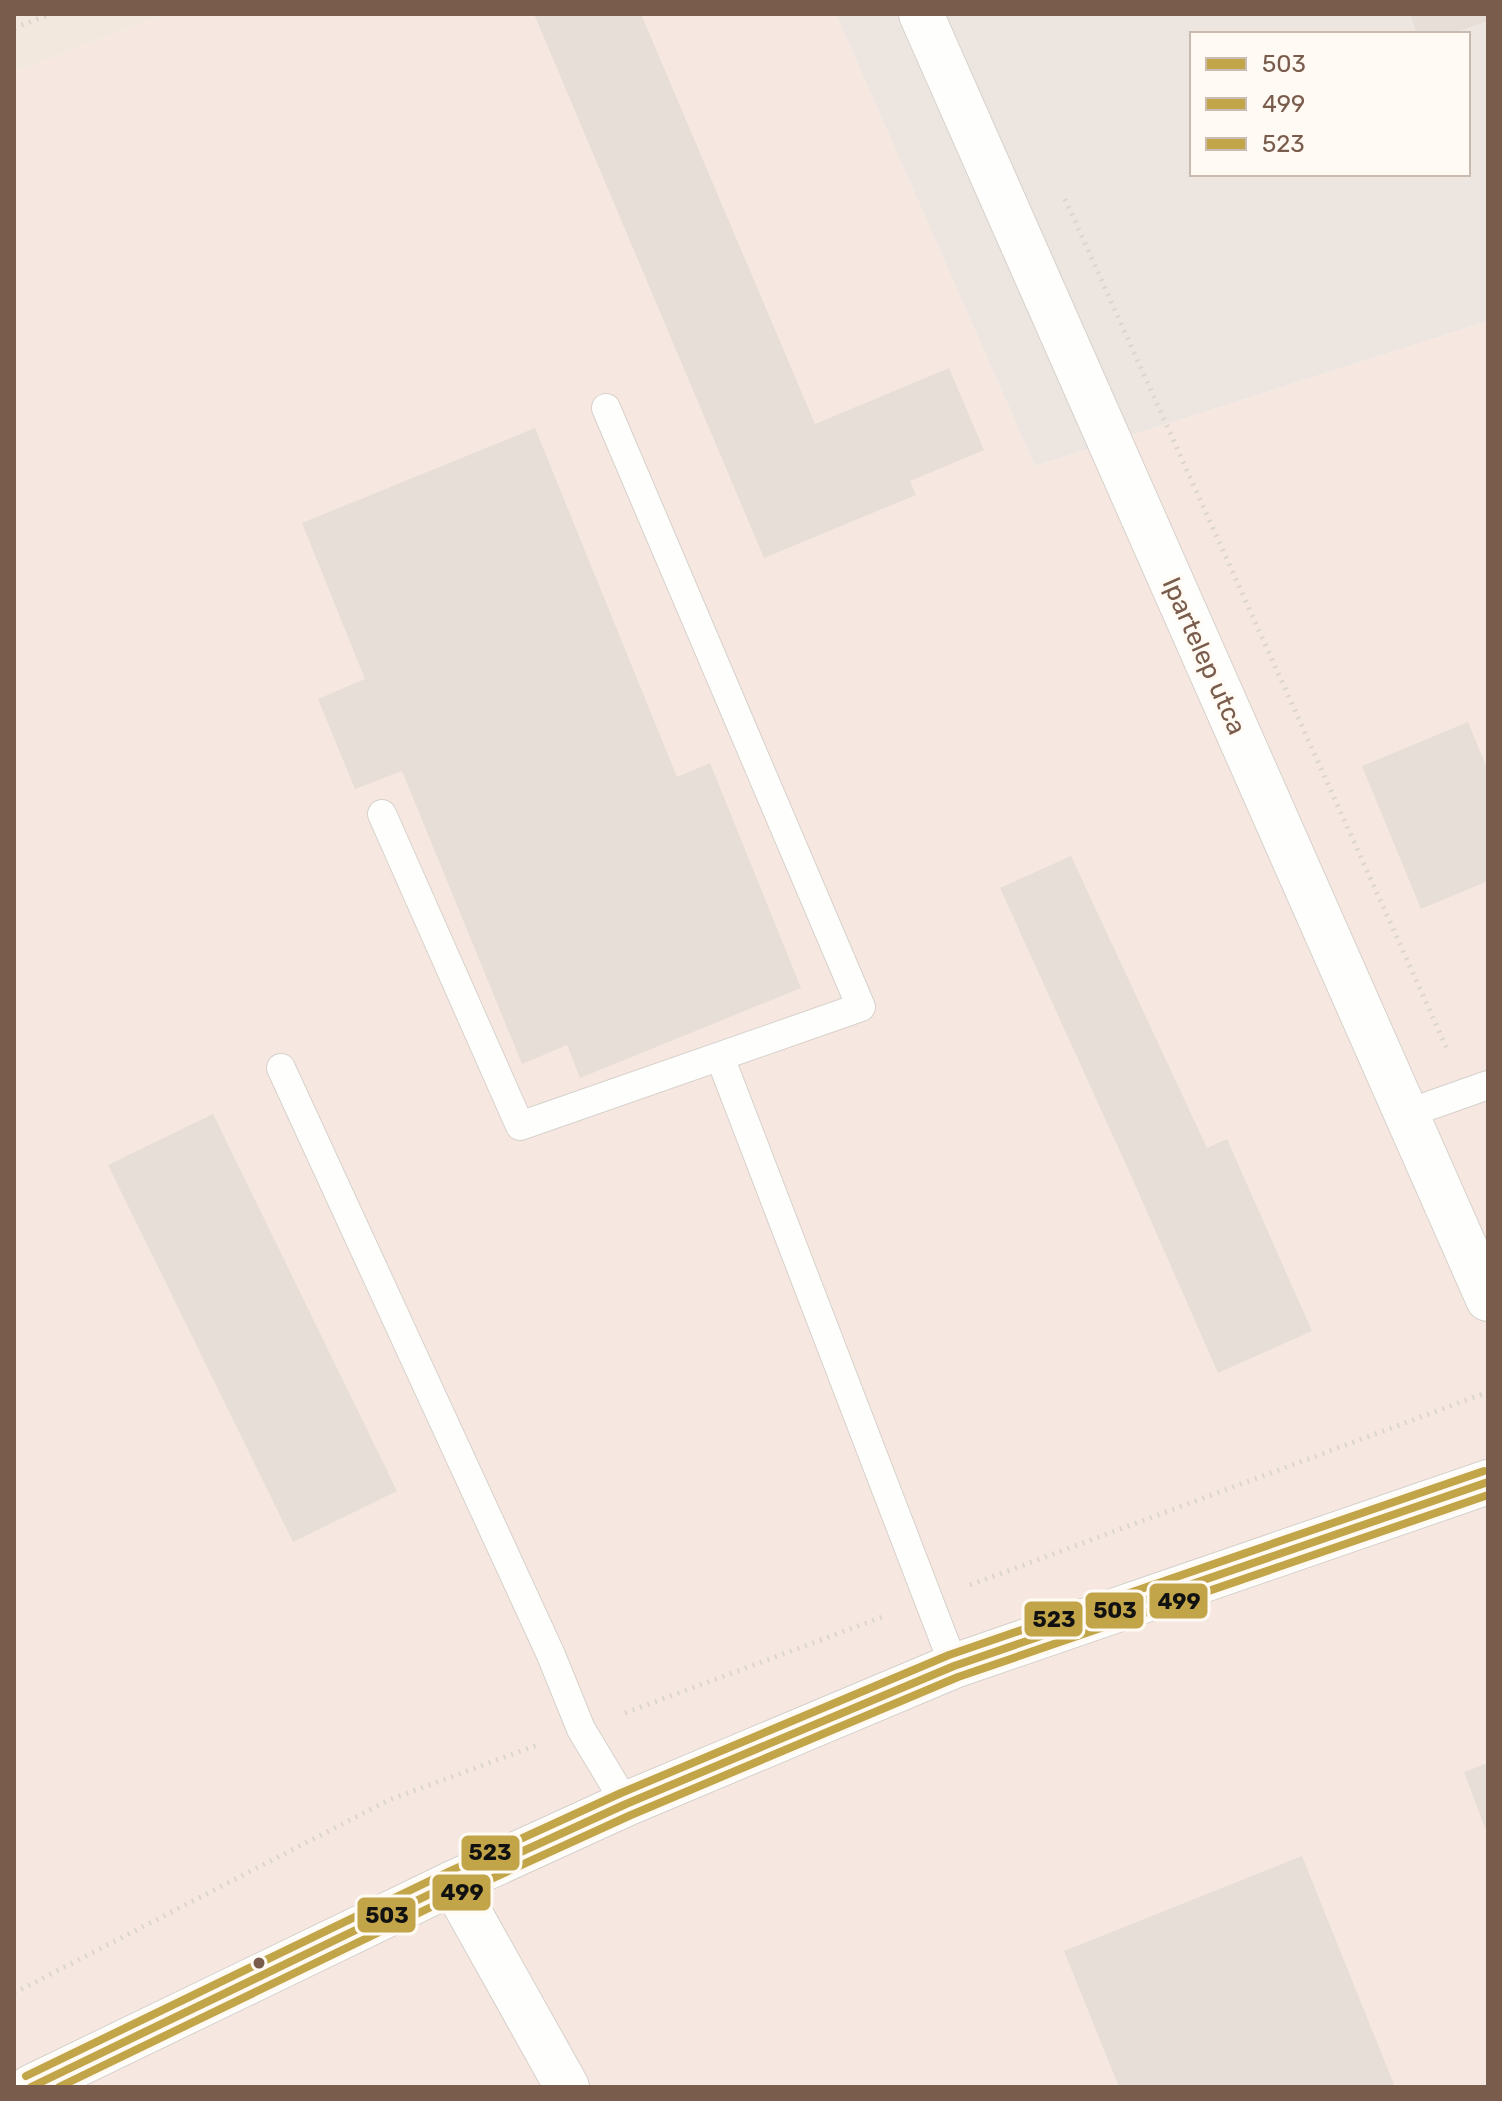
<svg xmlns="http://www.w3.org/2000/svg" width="1502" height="2101" viewBox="0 0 1502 2101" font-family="Rubik,sans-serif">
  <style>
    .residential { fill: #f2e8de }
    .commercial { fill: #f6e8e1 }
    .industrial { fill: #ede5e0; fill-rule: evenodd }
    .building { fill: #e6ded7 }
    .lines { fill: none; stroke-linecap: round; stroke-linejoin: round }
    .service-casing { stroke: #d7d1cb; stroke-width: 30 }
    .minor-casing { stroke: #d7d1cb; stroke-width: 46 }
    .tertiary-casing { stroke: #d7d1cb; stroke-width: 46 }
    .path { stroke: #dcd5d0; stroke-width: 5; stroke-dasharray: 2 6; stroke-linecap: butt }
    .service { stroke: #fefefd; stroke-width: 28 }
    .minor { stroke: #fefefd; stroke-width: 44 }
    .tertiary { stroke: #fefefd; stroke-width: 44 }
    .bus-1-casing { stroke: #fffaf3; stroke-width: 14 }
    .bus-2-casing { stroke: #fffaf3; stroke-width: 14 }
    .bus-3-casing { stroke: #fffaf3; stroke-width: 14 }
    .bus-1 { stroke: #c1a548; stroke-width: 8 }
    .bus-2 { stroke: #c1a548; stroke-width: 8 }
    .bus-3 { stroke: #c1a548; stroke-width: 8 }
    .bus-dot { fill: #7a5c4d; stroke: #fffaf3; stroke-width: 3 }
    .labels { text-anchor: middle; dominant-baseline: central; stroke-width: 6; stroke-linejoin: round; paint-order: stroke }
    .street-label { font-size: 26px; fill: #7a5c4d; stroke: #fffaf3 }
    .line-badge { stroke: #fffaf3; stroke-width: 3 }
    .pale-badge-label { font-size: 22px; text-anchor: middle; font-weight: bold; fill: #111 }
  </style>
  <rect width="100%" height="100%" fill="#f9f5f0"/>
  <path class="residential" d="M 14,14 L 166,14 L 14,72 Z"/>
  <path class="commercial" d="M 166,14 L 836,14 L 1035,466 L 1488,321 L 1488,2087 L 14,2087 L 14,72 Z"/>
  <path class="industrial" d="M 836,14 L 1488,14 L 1488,321 L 1035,466 ZM 1192,34 L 1468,34 L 1468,174 L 1192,174 Z"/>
  <g class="building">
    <path d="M 534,14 L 641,14 L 815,424 L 949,368 L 984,450 L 910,481 L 916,495 L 764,558 Z"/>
    <path d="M 1410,14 L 1488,14 L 1488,21 L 1450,34 L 1417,34 Z"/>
    <path d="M 535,428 L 677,777 L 710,763 L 801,988 L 580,1078 L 567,1045 L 522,1064 L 402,771 L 355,789 L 318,699 L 365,679 L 302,523 Z"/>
    <path d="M 1468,722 L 1488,771 L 1488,881 L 1421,909 L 1362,766 Z"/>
    <path d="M 1071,856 L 1207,1148 L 1227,1139 L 1312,1331 L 1218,1373 L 1133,1180 L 1000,888 Z"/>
    <path d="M 213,1114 L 397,1491 L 293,1542 L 108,1165 Z"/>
    <path d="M 1488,1763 L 1488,1836 L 1464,1772 Z"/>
    <path d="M 1302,1856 L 1395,2087 L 1119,2087 L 1064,1951 Z"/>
  </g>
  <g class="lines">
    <defs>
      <g id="service">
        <path d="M 382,814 L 520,1126 L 861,1007 L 606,408"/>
        <path d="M 720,1057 L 954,1666"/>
        <path d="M 281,1068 L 551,1655 L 581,1729 L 626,1804"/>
        <path d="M 1406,1114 L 1488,1085"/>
      </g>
      <g id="minor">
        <path d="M 921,14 L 1488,1299"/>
        <path d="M 453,1883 L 567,2087"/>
      </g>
      <path id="tertiary" d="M 31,2087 L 453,1883 L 626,1804 L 954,1666 L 1488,1482"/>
    </defs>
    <use href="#service" class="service-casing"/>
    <use href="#minor" class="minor-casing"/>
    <use href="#tertiary" class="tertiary-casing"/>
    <g class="path">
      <path d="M 14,28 L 51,14"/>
      <path d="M 1065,199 L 1448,1051"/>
      <path d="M 970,1585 L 1488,1392"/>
      <path d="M 625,1713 L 885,1616"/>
      <path d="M 14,1993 L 389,1800 L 540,1744"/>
    </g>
    <use href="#service" class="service"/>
    <use href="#minor" class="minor"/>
    <use href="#tertiary" class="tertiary"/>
    <defs>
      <path id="bus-1" d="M 31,2087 L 453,1883 L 626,1804 L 954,1666 L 1488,1482"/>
      <path id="bus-2" d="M 59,2087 L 458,1894 L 631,1815 L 958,1677 L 1488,1495"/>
      <path id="bus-3" d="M 26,2076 L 448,1872 L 621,1793 L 949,1655 L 1484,1471"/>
    </defs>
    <use href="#bus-1" class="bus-1-casing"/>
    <use href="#bus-2" class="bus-2-casing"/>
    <use href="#bus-3" class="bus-3-casing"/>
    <use href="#bus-1" class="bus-1"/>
    <use href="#bus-2" class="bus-2"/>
    <use href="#bus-3" class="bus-3"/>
  </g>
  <circle class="bus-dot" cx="259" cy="1963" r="7"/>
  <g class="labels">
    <g class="street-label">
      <text transform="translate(1204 656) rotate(66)">Ipartelep utca</text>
    </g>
  </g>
  <g class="line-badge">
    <rect x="1148" y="1582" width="61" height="38" rx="8" fill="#c1a548"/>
    <rect x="1084" y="1591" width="61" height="39" rx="8" fill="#c1a548"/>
    <rect x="1023" y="1600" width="61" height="38" rx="8" fill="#c1a548"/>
    <rect x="460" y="1834" width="61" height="38" rx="8" fill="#c1a548"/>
    <rect x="431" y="1873" width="61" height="39" rx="8" fill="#c1a548"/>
    <rect x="356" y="1896" width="61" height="38" rx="8" fill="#c1a548"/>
  </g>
  <g class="pale-badge-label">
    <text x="1179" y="1609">499</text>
    <text x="1115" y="1618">503</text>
    <text x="1054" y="1627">523</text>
    <text x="490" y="1860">523</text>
    <text x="462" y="1900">499</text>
    <text x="387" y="1923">503</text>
  </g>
  <rect width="1502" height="2101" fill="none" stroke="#7a5c4d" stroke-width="32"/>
  <rect x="1190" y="32" width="280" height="144" fill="#fffaf3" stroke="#cabbb1" stroke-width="2"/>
  <rect x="1206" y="58" width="40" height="12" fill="#c1a548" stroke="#cabbb1" stroke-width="2"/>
  <text x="1262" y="72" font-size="24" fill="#7a5c4d">503</text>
  <rect x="1206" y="98" width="40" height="12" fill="#c1a548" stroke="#cabbb1" stroke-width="2"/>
  <text x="1262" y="112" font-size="24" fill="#7a5c4d">499</text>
  <rect x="1206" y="138" width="40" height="12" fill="#c1a548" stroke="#cabbb1" stroke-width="2"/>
  <text x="1262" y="152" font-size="24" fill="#7a5c4d">523</text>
</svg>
